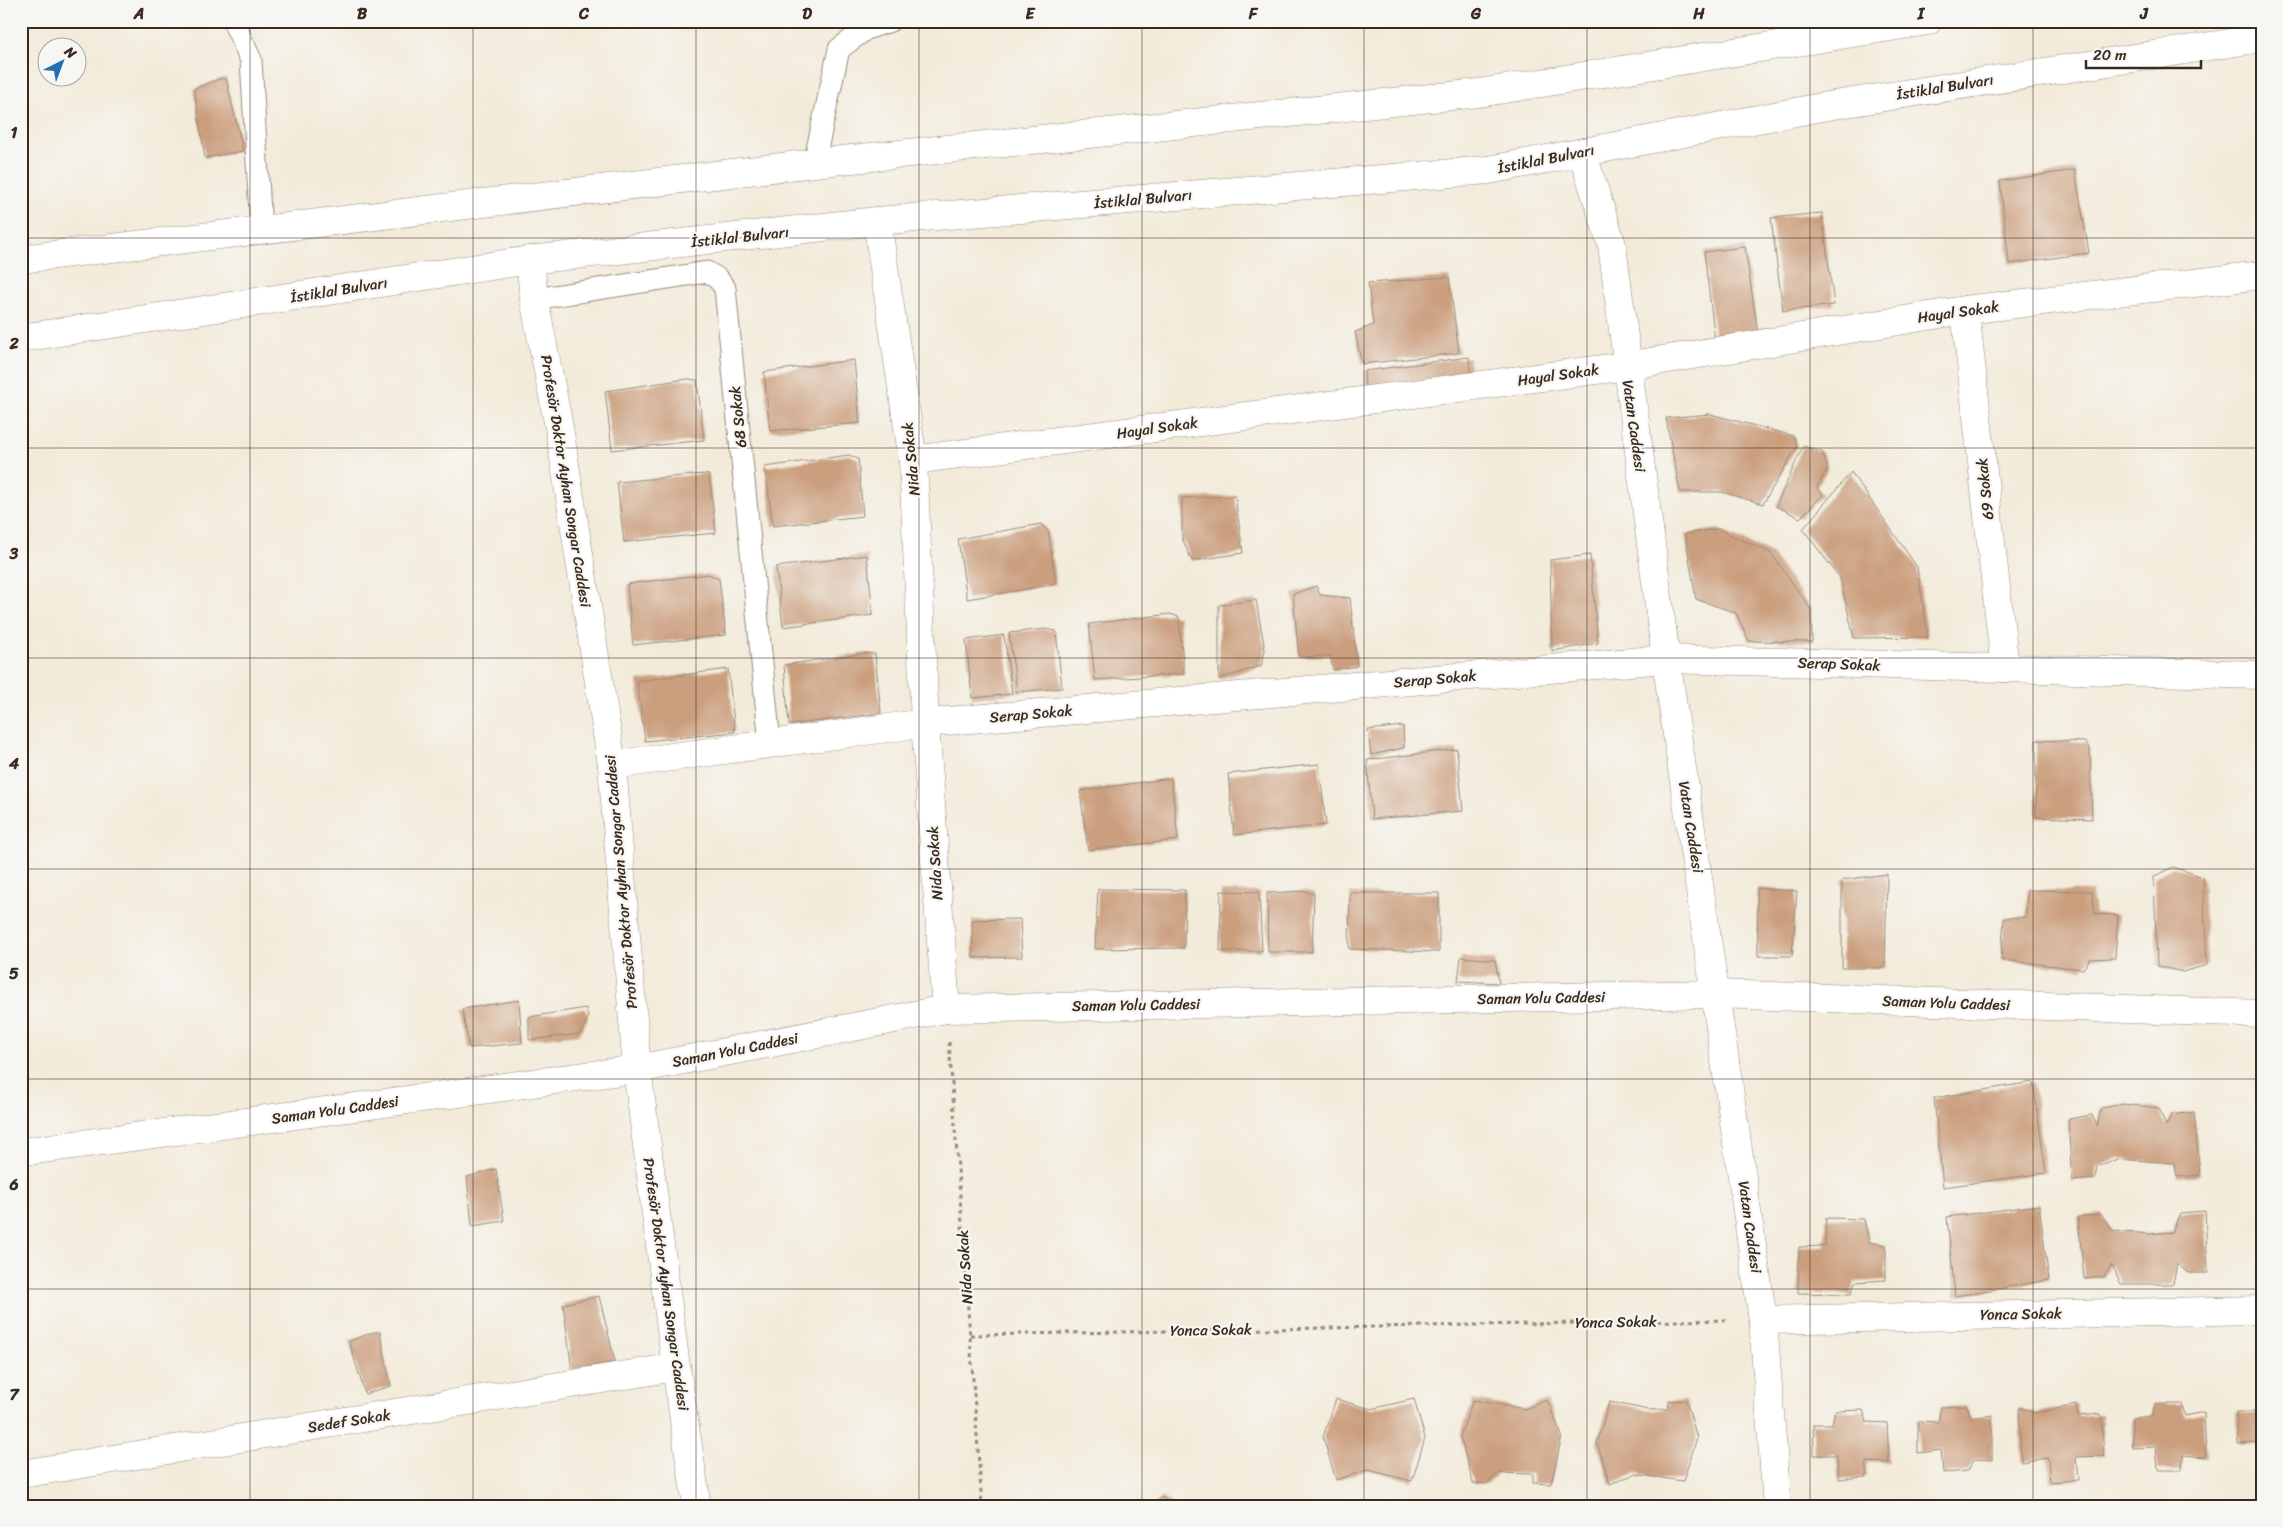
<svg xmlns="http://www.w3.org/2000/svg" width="2283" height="1527" viewBox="0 0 2283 1527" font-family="Sriracha,sans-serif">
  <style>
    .building { fill: #cb9f7e }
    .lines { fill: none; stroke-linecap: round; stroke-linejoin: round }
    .lane-casing { stroke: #978a7c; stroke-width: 23 }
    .street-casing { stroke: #978a7c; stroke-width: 29 }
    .primary-casing { stroke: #978a7c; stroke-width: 29 }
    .path { stroke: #978a7c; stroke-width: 3; stroke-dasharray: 4 4; stroke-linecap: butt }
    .lane { stroke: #fff; stroke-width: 21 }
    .street { stroke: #fff; stroke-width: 28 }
    .primary { stroke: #fff; stroke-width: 28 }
    .grid { fill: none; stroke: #3b2a1e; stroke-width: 1; stroke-opacity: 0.55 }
    .labels { text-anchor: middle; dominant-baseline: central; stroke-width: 4.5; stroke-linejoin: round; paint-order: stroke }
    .street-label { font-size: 15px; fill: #3b2a1e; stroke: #f6f6f2 }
    .neatline { fill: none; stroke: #3b2a1e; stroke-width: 2 }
    .grid-label { font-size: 16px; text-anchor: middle; font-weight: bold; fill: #3b2a1e }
  </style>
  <rect width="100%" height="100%" fill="#f6f6f2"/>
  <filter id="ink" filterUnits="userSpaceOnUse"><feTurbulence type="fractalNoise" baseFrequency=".02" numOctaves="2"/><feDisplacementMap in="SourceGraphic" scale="10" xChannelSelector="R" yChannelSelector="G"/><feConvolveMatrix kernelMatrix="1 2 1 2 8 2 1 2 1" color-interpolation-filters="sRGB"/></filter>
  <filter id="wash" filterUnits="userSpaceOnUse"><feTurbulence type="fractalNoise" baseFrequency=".0096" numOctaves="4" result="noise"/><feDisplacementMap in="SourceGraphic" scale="20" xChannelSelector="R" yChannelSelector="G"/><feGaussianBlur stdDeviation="1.12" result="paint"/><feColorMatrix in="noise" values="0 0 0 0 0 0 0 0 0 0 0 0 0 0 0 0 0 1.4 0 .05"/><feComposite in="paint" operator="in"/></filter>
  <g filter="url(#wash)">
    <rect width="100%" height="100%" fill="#f3ebda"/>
    <g id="blocks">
      <g class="building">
        <path d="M 226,78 L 243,151 L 205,158 L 194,89 L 219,79 Z"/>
        <path d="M 2075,170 L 2089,253 L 2009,264 L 2000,181 Z"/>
        <path d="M 1822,213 L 1834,305 L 1783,311 L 1771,218 Z"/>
        <path d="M 1745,247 L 1758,333 L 1715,340 L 1704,252 Z"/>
        <path d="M 1449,277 L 1459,353 L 1362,364 L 1355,332 L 1373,325 L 1368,283 Z"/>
        <path d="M 1469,357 L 1471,383 L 1365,387 L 1364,371 Z"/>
        <path d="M 854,360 L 860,423 L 770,431 L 764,372 Z"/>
        <path d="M 687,379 L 697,380 L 704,440 L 612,450 L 605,391 Z"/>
        <path d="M 1710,414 L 1794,436 L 1797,447 L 1763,504 L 1722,492 L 1680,492 L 1666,418 Z"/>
        <path d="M 1803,446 L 1822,452 L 1828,468 L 1817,487 L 1823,495 L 1800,518 L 1776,506 Z"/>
        <path d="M 849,455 L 858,459 L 863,516 L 773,526 L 765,467 Z"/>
        <path d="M 1851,472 L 1917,567 L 1928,637 L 1854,638 L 1840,578 L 1803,529 Z"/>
        <path d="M 704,474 L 709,475 L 716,533 L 624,542 L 617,482 Z"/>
        <path d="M 1235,496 L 1243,553 L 1192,561 L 1182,538 L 1182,498 Z"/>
        <path d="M 1041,524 L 1048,531 L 1056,584 L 967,599 L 958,539 Z"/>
        <path d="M 1718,529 L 1771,553 L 1811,609 L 1812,642 L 1749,641 L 1736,613 L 1696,599 L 1685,534 Z"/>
        <path d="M 867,555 L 873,615 L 783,627 L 776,567 Z"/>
        <path d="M 1590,555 L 1598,643 L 1552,651 L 1550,560 Z"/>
        <path d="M 708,574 L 719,579 L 726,635 L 633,645 L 627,584 Z"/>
        <path d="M 1316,586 L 1320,595 L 1350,598 L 1357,666 L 1333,670 L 1330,656 L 1299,657 L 1293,594 Z"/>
        <path d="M 1256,600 L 1265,650 L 1261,666 L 1219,679 L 1219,605 Z"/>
        <path d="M 1170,614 L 1179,617 L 1184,674 L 1095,680 L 1089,624 Z"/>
        <path d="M 1045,629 L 1056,631 L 1062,688 L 1017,692 L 1009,633 Z"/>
        <path d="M 1004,635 L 1012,694 L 972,698 L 966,640 Z"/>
        <path d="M 865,653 L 875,654 L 881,713 L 789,725 L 784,665 Z"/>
        <path d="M 728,669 L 735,732 L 645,741 L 637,681 Z"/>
        <path d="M 1403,726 L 1404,748 L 1371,755 L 1368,730 Z"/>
        <path d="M 2036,740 L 2085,742 L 2090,749 L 2092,819 L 2036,817 Z"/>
        <path d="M 1457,749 L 1463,811 L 1372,819 L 1367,760 Z"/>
        <path d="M 1319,764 L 1326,825 L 1234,835 L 1228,774 Z"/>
        <path d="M 1171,778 L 1178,840 L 1088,850 L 1080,791 Z"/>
        <path d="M 2173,867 L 2203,877 L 2207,965 L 2183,972 L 2157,966 L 2154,877 Z"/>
        <path d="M 1887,874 L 1885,968 L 1842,968 L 1842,880 Z"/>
        <path d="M 1757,888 L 1797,891 L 1792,956 L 1758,956 Z"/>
        <path d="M 1098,889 L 1185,890 L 1184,948 L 1095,949 Z"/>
        <path d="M 2027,890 L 2092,891 L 2095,914 L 2118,915 L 2115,958 L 2090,959 L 2083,969 L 2001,960 L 2004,918 L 2026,917 Z"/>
        <path d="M 1221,891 L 1259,892 L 1262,951 L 1220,951 Z"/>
        <path d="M 1305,891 L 1314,894 L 1312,952 L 1268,952 L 1267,893 Z"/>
        <path d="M 1350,893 L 1439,893 L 1439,952 L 1349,949 Z"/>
        <path d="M 1020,919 L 1022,957 L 973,958 L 972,920 Z"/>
        <path d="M 1461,957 L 1495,960 L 1499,983 L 1458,981 Z"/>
        <path d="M 519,1000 L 522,1043 L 469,1048 L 462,1009 Z"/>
        <path d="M 586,1008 L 588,1018 L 580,1034 L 529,1040 L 529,1017 Z"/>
        <path d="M 2033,1082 L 2046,1173 L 1943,1187 L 1934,1098 Z"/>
        <path d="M 2123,1104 L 2159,1108 L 2166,1126 L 2171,1115 L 2194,1112 L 2200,1175 L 2177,1177 L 2175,1163 L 2118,1159 L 2097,1166 L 2095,1179 L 2072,1181 L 2068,1119 L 2092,1115 L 2097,1126 L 2101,1108 Z"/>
        <path d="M 496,1169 L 504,1221 L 472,1226 L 467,1177 Z"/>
        <path d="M 2039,1205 L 2049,1280 L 1955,1296 L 1947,1217 Z"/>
        <path d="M 2205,1211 L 2208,1273 L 2188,1273 L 2177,1264 L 2173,1284 L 2121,1284 L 2111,1265 L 2104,1277 L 2084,1279 L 2078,1217 L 2101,1214 L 2113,1231 L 2150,1234 L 2172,1232 L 2180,1213 Z"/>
        <path d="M 1826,1218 L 1864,1219 L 1869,1242 L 1886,1245 L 1886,1280 L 1855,1282 L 1851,1294 L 1798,1293 L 1799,1247 L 1825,1246 Z"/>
        <path d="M 599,1296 L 615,1362 L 572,1370 L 563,1304 Z"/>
        <path d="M 374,1332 L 380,1332 L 391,1386 L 365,1394 L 349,1341 Z"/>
        <path d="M 1336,1399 L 1371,1409 L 1414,1399 L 1425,1438 L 1412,1481 L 1368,1470 L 1336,1480 L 1323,1437 Z"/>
        <path d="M 1473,1400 L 1525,1409 L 1547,1400 L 1562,1436 L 1551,1484 L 1533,1483 L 1533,1474 L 1498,1473 L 1487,1484 L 1473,1483 L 1460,1436 Z"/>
        <path d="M 1686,1400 L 1697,1438 L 1683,1481 L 1635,1474 L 1610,1484 L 1597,1443 L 1609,1402 L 1649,1410 L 1668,1409 L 1669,1401 Z"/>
        <path d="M 2260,1401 L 2262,1401 L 2261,1459 L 2259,1443 L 2238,1444 L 2236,1412 L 2257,1412 Z"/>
        <path d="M 2155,1404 L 2182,1404 L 2185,1416 L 2204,1412 L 2206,1457 L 2183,1455 L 2182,1470 L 2158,1470 L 2156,1447 L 2133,1448 L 2132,1418 L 2152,1416 Z"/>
        <path d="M 2076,1405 L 2078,1416 L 2101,1414 L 2104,1456 L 2076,1457 L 2078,1480 L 2050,1482 L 2048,1458 L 2021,1462 L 2019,1407 L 2035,1413 Z"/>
        <path d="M 1967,1406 L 1971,1418 L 1992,1415 L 1992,1460 L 1974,1459 L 1968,1471 L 1943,1473 L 1941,1450 L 1918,1453 L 1918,1421 L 1938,1422 L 1941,1407 Z"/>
        <path d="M 1863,1410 L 1867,1422 L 1887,1423 L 1889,1463 L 1867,1462 L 1866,1477 L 1839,1479 L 1837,1455 L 1814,1455 L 1813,1424 L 1832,1424 L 1835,1411 Z"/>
        <path d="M 1161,1497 L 1174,1504 L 1174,1506 L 1154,1506 Z"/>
      </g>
    </g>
  </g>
  <g filter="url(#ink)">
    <use href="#blocks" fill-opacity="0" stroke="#978a7c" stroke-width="1"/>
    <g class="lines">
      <defs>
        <g id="lane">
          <path d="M 233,21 L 251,60 L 261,230"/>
          <path d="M 814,163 L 839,49 L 866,29 L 890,21"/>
          <path d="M 534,299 L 707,272 L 717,278 L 725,288 L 770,744"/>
        </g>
        <g id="street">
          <path d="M 1582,152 L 1612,245 L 1666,659 L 1763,1320 L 1777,1506"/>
          <path d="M 877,221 L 913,460 L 925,723 L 946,1009"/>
          <path d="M 530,260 L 534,299 L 559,427 L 612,765 L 637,1069 L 676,1367 L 697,1506"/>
          <path d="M 1965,310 L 2005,668"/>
          <path d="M 913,460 L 1626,366 L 1965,310 L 2262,275"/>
          <path d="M 612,765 L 925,723 L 1666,659 L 2262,675"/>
          <path d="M 21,1152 L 637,1069 L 946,1009 L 1716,994 L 2262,1014"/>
          <path d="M 1763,1320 L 2262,1310"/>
          <path d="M 21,1474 L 676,1367"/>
        </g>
        <g id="primary">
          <path d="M 21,259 L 814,163 L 1479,93 L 1928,21"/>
          <path d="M 21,338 L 530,260 L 877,221 L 1489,170 L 1827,106 L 2262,38"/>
        </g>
      </defs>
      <use href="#lane" class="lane-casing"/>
      <use href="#street" class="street-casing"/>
      <use href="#primary" class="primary-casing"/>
      <g class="path">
        <path d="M 949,1042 L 982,1506"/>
        <path d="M 970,1335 L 1728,1320"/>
      </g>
      <use href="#lane" class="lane"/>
      <use href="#street" class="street"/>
      <use href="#primary" class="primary"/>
    </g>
  </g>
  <path class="grid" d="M 250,21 L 250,1506M 473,21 L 473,1506M 696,21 L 696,1506M 919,21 L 919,1506M 1142,21 L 1142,1506M 1364,21 L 1364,1506M 1587,21 L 1587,1506M 1810,21 L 1810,1506M 2033,21 L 2033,1506M 21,238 L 2262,238M 21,448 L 2262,448M 21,658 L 2262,658M 21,869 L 2262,869M 21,1079 L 2262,1079M 21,1289 L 2262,1289"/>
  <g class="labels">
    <g class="street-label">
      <text transform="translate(1945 87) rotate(-9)">İstiklal Bulvarı</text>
      <text transform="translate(1546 159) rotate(-11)">İstiklal Bulvarı</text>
      <text transform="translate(1143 199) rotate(-5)">İstiklal Bulvarı</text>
      <text transform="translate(740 237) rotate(-6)">İstiklal Bulvarı</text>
      <text transform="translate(339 290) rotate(-9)">İstiklal Bulvarı</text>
      <text transform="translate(1958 312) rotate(-8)">Hayal Sokak</text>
      <text transform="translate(1558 375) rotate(-8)">Hayal Sokak</text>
      <text transform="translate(738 417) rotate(-96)">68 Sokak</text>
      <text transform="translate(1634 426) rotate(82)">Vatan Caddesi</text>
      <text transform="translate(1157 428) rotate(-8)">Hayal Sokak</text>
      <text transform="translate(911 459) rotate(-96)">Nida Sokak</text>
      <text transform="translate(566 481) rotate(81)">Profesör Doktor Ayhan Songar Caddesi</text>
      <text transform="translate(1985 489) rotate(-96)">69 Sokak</text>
      <text transform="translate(1839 664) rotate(2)">Serap Sokak</text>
      <text transform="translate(1435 679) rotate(-5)">Serap Sokak</text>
      <text transform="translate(1031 714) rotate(-5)">Serap Sokak</text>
      <text transform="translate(1691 827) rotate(81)">Vatan Caddesi</text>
      <text transform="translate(935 863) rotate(-94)">Nida Sokak</text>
      <text transform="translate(621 882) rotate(-95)">Profesör Doktor Ayhan Songar Caddesi</text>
      <text transform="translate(1541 998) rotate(-1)">Saman Yolu Caddesi</text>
      <text transform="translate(1946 1003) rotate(2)">Saman Yolu Caddesi</text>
      <text transform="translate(1136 1005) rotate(-1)">Saman Yolu Caddesi</text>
      <text transform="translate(735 1050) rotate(-11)">Saman Yolu Caddesi</text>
      <text transform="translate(335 1110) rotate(-8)">Saman Yolu Caddesi</text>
      <text transform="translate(1750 1227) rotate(82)">Vatan Caddesi</text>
      <text transform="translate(965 1267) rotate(-94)">Nida Sokak</text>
      <text transform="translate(666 1284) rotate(82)">Profesör Doktor Ayhan Songar Caddesi</text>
      <text transform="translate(2021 1314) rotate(-1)">Yonca Sokak</text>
      <text transform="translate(1616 1322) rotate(-1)">Yonca Sokak</text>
      <text transform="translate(1211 1330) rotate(-1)">Yonca Sokak</text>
      <text transform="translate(349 1421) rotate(-9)">Sedef Sokak</text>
    </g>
  </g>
  <rect width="2283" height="1527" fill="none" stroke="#f6f6f2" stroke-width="55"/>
  <g transform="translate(62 62) rotate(42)"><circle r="24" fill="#f6f6f2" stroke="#aba49d"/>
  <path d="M0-4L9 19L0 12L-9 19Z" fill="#1f6fb2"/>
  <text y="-8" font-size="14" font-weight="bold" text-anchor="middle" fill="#3b2a1e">N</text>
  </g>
  <path d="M2086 60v8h115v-8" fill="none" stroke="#3b2a1e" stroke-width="2.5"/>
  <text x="2093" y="60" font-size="15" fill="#3b2a1e" stroke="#f6f6f2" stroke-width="4" paint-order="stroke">20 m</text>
  <rect x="28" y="28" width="2228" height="1472" class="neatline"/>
  <g class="grid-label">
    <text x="139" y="19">A</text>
    <text x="362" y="19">B</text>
    <text x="584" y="19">C</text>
    <text x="807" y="19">D</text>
    <text x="1030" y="19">E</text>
    <text x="1253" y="19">F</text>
    <text x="1476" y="19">G</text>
    <text x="1699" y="19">H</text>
    <text x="1921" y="19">I</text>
    <text x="2144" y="19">J</text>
    <text x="14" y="138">1</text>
    <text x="14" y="349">2</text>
    <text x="14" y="559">3</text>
    <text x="14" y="769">4</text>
    <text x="14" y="979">5</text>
    <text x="14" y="1190">6</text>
    <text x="14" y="1400">7</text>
  </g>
</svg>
